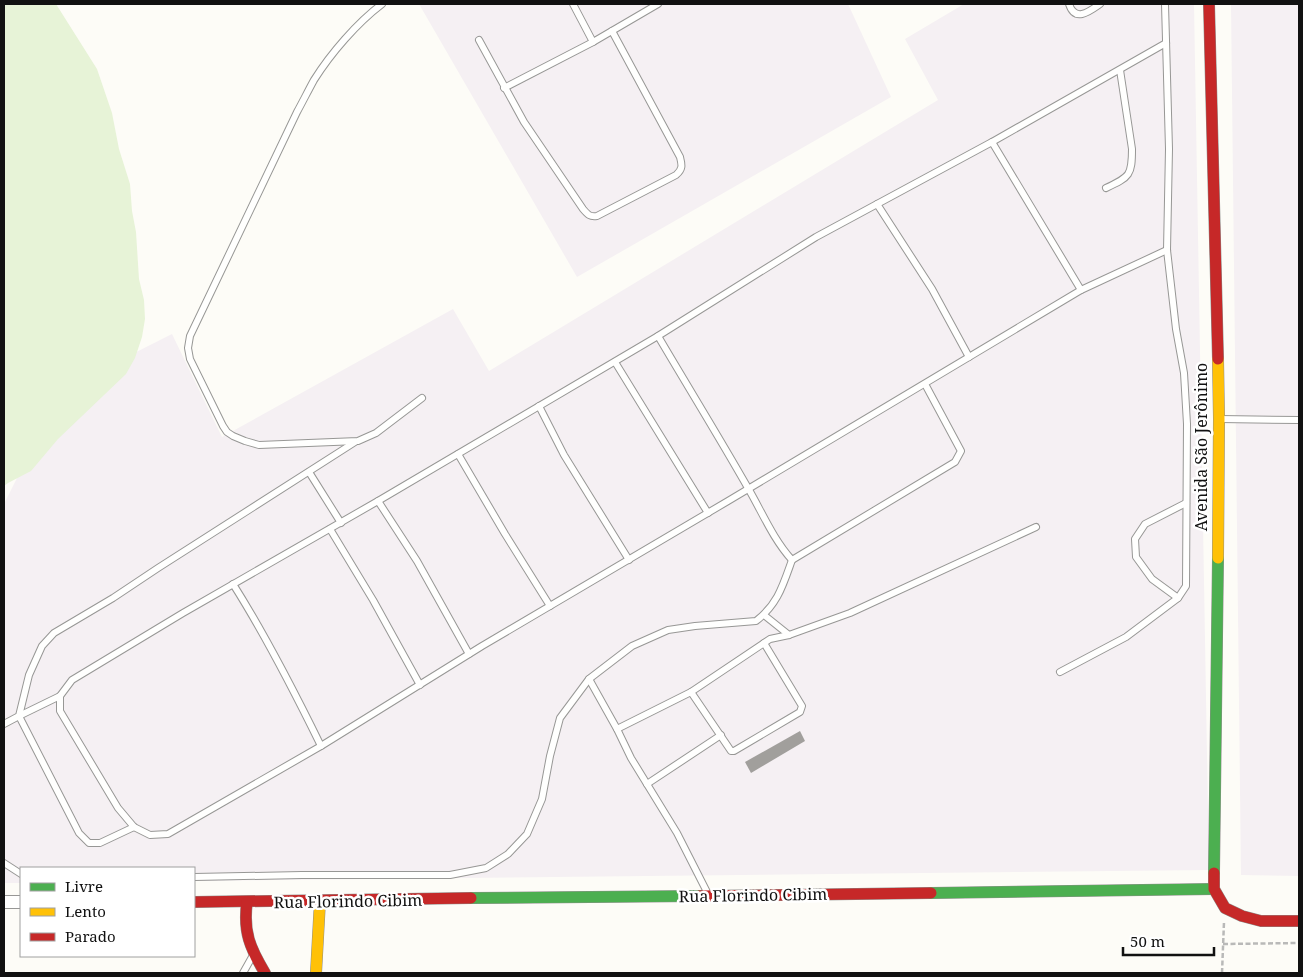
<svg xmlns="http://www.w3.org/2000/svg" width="1303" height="977" viewBox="0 0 1303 977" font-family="'Noto Serif',serif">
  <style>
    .industrial { fill: #f5f0f3 }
    .green { fill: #e7f3d7 }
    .building { fill: #a19f9c }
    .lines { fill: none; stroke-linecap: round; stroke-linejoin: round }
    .lane-casing { stroke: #979795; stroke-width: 8 }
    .street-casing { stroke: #979795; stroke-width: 14 }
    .fast-casing { stroke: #8e8d8b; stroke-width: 12 }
    .slow-casing { stroke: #8e8d8b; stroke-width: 12 }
    .jam-casing { stroke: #8e8d8b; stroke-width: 12 }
    .path { stroke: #b9b9b8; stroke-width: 2.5; stroke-dasharray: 5 2.5; stroke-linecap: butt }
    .lane { stroke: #fffffe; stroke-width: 6 }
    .street { stroke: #fffffe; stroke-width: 12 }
    .fast { stroke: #4caf50; stroke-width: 11 }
    .slow { stroke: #ffc107; stroke-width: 11 }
    .jam { stroke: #c62828; stroke-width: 11 }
    .labels { text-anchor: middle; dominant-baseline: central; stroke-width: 5; stroke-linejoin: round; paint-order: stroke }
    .street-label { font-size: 16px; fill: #111; stroke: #fff }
  </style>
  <rect width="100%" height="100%" fill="#fdfcf7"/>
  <g class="industrial">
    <path d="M 419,4 L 848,4 L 891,97 L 577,277 Z"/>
    <path d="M 964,4 L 1194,4 L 1209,870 L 194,881 L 194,868 L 21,868 L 21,883 L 4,883 L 4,504 L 61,390 L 172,334 L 222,437 L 453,309 L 489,371 L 938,100 L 905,39 Z"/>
    <path d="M 1231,4 L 1299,4 L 1299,876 L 1241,875 Z"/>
  </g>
  <path class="green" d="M 4,4 L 56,4 L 97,69 L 112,113 L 119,149 L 130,184 L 132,211 L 136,232 L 139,279 L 144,300 L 145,319 L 142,337 L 135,358 L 126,374 L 58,439 L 31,471 L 8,483 L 4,486 Z"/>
  <path class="building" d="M 800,731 L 805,741 L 751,773 L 745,762 Z"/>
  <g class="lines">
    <defs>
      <g id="lane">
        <path d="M 382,4 C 357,23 331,53 314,80 C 308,91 303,101 297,112 L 190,336 L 188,348 L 190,359 L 223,426 L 227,432 L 233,436 L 245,441 L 259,445 L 358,441 L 376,433 L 422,398"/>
        <path d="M 573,4 L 593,42"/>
        <path d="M 1069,4 C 1075,23 1090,11 1100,4"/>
        <path d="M 479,40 L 524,122 L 583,209 C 588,215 590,217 597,216 L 676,175 C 683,169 682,165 680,157 L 612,31"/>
        <path d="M 1166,43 L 992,142 L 816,237 L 658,336 L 378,501 L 183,613 L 72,680 L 60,696 L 60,711 L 118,808 L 134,827 L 150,835 L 168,834 L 321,746 L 482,646 L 728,501 L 1081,290 L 1167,250"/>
        <path d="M 504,88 L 593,42 L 658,4"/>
        <path d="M 992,142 L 1081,290"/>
        <path d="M 1106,188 C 1130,177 1132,175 1132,149 L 1120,70"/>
        <path d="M 877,204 L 932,289 L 969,357"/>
        <path d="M 658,336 C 688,387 719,437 748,488 C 762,512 773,539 792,560 L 955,462 L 961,451 L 925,384"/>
        <path d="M 615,362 L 708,513"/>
        <path d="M 539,406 L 564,455 L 629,560"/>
        <path d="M 1220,419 L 1299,420"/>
        <path d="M 458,454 L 505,534 L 550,606"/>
        <path d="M 309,472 L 341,523"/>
        <path d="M 378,501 L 417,561 L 469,654"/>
        <path d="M 330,529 L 373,600 L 420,685"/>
        <path d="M 233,584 C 266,636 294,691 321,746"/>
        <path d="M 1178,598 L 1152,579 L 1136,557 L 1135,539 L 1145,524 L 1186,503"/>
        <path d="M 764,615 L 789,635"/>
        <path d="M 1060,672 L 1126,637 L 1178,598 L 1186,586 L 1187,424 L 1184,373 L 1176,329 L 1167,250 L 1169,149 L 1165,4"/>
        <path d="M 589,679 L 617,729 L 631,758 L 677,833 L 707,892"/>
        <path d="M 691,692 L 731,751 L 734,751 L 800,712 L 802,706 L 764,643"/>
        <path d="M 60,696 L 19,716 L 79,833 L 89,843 L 100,843 L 134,827"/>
        <path d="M 4,724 L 19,716 L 29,675 L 42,646 L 54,633 L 113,598 L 158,568 L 355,442"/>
        <path d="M 617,729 L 691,692 L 770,639 L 789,635 L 850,613 L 1036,527"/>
        <path d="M 647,784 L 721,735"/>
        <path d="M 4,863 L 21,874"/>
        <path d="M 194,877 L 302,875 L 450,875 L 486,868 L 508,854 L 527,834 L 542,799 L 550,756 L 560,718 L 589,679 L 632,646 L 668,630 L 695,626 L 756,621 C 778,604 783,585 792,560"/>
        <path d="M 243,973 L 252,957"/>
      </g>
      <path id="street" d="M 4,902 L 21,902"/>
      <g id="fast">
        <path d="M 1214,873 L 1218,558"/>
        <path d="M 931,893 L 1214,889"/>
        <path d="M 471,898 L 699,896"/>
      </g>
      <g id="slow">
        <path d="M 1218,558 L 1219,419 L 1218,359"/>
        <path d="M 316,973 L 320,901"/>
      </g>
      <g id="jam">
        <path d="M 1209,4 L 1218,359"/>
        <path d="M 1214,873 L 1214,889 L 1225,908 L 1242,916 L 1261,921 L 1299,921"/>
        <path d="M 699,896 L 931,893"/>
        <path d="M 194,902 L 471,898"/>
        <path d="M 247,902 C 243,932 250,948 265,973"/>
      </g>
    </defs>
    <use href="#lane" class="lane-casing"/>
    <use href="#street" class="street-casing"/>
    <use href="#fast" class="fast-casing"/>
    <use href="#slow" class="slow-casing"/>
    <use href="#jam" class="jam-casing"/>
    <g class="path">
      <path d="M 1223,944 L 1299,943"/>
      <path d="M 1222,973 L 1224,922"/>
    </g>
    <use href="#lane" class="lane"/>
    <use href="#street" class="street"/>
    <use href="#fast" class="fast"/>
    <use href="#slow" class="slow"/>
    <use href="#jam" class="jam"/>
  </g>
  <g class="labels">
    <g class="street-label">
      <text transform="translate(1201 447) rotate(-90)">Avenida São Jerônimo</text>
      <text transform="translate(753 895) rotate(-1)">Rua Florindo Cibim</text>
      <text transform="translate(348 901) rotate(-1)">Rua Florindo Cibim</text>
    </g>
  </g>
  <rect width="1303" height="977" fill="none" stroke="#111111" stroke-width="10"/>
  <rect x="20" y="867" width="175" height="90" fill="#ffffff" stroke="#a0a0a0"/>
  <rect x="30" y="883" width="25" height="8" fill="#4caf50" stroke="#a0a0a0"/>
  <text x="65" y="892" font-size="15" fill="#111111">Livre</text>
  <rect x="30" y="908" width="25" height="8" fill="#ffc107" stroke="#a0a0a0"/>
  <text x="65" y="917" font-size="15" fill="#111111">Lento</text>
  <rect x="30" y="933" width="25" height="8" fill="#c62828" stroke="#a0a0a0"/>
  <text x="65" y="942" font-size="15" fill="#111111">Parado</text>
  <path d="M1123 947v8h91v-8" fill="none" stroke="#111111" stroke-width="2.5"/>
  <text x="1130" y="947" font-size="15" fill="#111111" stroke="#ffffff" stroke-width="4" paint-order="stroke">50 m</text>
</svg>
